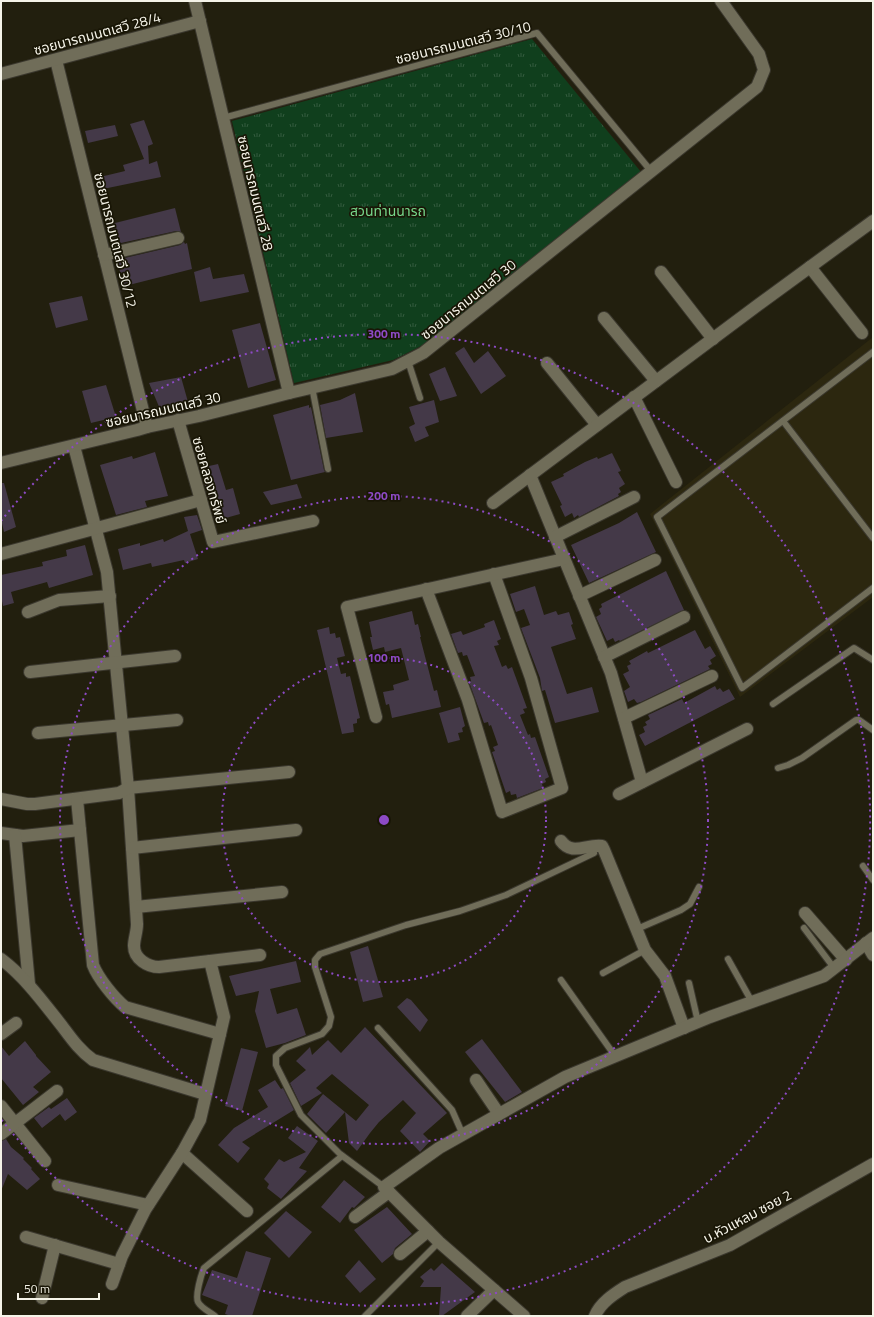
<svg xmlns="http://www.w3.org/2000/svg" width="874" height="1317" viewBox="0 0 874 1317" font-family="'Titillium Web','Noto Sans Thai',sans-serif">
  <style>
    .built { fill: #2c270f }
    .grass { fill: url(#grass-tufts) }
    .building { fill: #443948 }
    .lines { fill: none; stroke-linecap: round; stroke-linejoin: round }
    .service-casing { stroke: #3b382e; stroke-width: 8 }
    .minor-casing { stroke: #3b382e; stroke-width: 14 }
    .service { stroke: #706d59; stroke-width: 6 }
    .minor { stroke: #706d59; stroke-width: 12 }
    .ring { fill: none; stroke: #8d4ac5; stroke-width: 2; stroke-dasharray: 2 4 }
    .labels { text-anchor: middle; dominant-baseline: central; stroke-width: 3.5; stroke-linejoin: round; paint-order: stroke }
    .street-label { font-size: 14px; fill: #f5f3e8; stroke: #191606 }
    .park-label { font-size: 14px; fill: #77d88b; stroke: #191606 }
    .centre { fill: #8d4ac5; stroke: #191606; stroke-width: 2 }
    .ring-label { font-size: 12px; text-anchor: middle; font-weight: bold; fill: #8d4ac5; stroke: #191606; stroke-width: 3.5; stroke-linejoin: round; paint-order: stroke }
  </style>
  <defs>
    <pattern id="grass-tufts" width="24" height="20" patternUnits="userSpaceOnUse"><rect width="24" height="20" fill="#103f1d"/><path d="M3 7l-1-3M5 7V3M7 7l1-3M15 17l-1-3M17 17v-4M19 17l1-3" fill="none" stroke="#335b3e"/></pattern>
  </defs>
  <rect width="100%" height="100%" fill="#221f0e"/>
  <path class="built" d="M 873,337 L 873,597 L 740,697 L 650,514 Z"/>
  <path class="grass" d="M 532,39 L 641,172 L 423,345 L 393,360 L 294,383 L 232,121 Z"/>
  <g class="building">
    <path d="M 144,120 L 153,144 L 148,146 L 149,164 L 157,161 L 161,177 L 103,189 L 100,177 L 125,171 L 123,165 L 144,159 L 130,124 Z"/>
    <path d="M 115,125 L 118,136 L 88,143 L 85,131 Z"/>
    <path d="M 175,208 L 181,232 L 176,231 L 112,245 L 107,225 Z"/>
    <path d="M 184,242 L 185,244 L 187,243 L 192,269 L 125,286 L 116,260 L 180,245 Z"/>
    <path d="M 210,267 L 213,279 L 244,274 L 249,292 L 200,302 L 194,272 Z"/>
    <path d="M 82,296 L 88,320 L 56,328 L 49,303 Z"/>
    <path d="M 260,323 L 276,380 L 248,388 L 232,330 Z"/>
    <path d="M 464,347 L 474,363 L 488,351 L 506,376 L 481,394 L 455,353 Z"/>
    <path d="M 445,367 L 457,396 L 440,401 L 429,374 Z"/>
    <path d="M 181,377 L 188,402 L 160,409 L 149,383 Z"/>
    <path d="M 106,385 L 116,417 L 91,423 L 82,391 Z"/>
    <path d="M 355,393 L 363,432 L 326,438 L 320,405 L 340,400 Z"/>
    <path d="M 434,400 L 439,422 L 425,427 L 429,436 L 415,442 L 409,427 L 415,424 L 409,407 Z"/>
    <path d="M 309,405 L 309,408 L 311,407 L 324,470 L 325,472 L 291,480 L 273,415 Z"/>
    <path d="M 155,452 L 168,496 L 145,501 L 147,507 L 116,515 L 100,465 L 132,456 L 133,459 Z"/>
    <path d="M 612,453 L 621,471 L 618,472 L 625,484 L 619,488 L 621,492 L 618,494 L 619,496 L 579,517 L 578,515 L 574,518 L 572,513 L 565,517 L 560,506 L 562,505 L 551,482 L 564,476 L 563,474 L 585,462 L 597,457 L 598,459 Z"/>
    <path d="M 218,464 L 226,490 L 233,488 L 240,514 L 215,521 L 200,468 Z"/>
    <path d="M 1,483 L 4,483 L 16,527 L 4,532 L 1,519 Z"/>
    <path d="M 297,484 L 302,498 L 271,505 L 263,492 Z"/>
    <path d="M 637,512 L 656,552 L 589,583 L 571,545 L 619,523 Z"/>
    <path d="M 197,515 L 202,530 L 190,534 L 198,559 L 185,563 L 184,560 L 152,567 L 151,563 L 123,570 L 118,549 L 140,543 L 140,546 L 163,539 L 164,542 L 188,531 L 184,517 Z"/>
    <path d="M 85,545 L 93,575 L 49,588 L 47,582 L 11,592 L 14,603 L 3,606 L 1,596 L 1,575 L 43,566 L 42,562 L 67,556 L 66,550 Z"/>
    <path d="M 666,571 L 684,610 L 620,641 L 619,640 L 615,642 L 613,638 L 607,641 L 596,617 L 601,614 L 599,609 L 602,607 L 601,604 Z"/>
    <path d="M 535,586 L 544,615 L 556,611 L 558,615 L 569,612 L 573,624 L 571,625 L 576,639 L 551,647 L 567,694 L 592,687 L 599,712 L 555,723 L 545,690 L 542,691 L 540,678 L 521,628 L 530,625 L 524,609 L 516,612 L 510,594 Z"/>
    <path d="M 412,611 L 415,625 L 418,624 L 421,637 L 420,637 L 434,691 L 437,690 L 441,707 L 392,718 L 389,704 L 386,705 L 383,692 L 394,690 L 393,685 L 409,680 L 401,648 L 385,652 L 384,647 L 373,650 L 370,637 L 372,637 L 369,622 Z"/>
    <path d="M 494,620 L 501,639 L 497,641 L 499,645 L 494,646 L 502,667 L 506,665 L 508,669 L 512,667 L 527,708 L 523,709 L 525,713 L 520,715 L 528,735 L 530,734 L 531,738 L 535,737 L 549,777 L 545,779 L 546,782 L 542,784 L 543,788 L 517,798 L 516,794 L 511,795 L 510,791 L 506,793 L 492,752 L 495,751 L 493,747 L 498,745 L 491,725 L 489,726 L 488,722 L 484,723 L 469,682 L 471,681 L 470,677 L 475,676 L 467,655 L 463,656 L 462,652 L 458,653 L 451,634 L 461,631 L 463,635 L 485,627 L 484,624 Z"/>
    <path d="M 329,627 L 330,634 L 335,633 L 336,638 L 340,637 L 345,656 L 337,658 L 341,674 L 346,673 L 346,677 L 350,676 L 360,718 L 357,719 L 357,723 L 353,724 L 354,732 L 342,734 L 317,630 Z"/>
    <path d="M 695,630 L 705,649 L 710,646 L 716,656 L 710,660 L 712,664 L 708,666 L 710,669 L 641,702 L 637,703 L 634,699 L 628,702 L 624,691 L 630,687 L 623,674 L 629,671 L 627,666 L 631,664 L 629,661 L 647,651 L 648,653 Z"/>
    <path d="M 715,686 L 717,690 L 720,688 L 723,692 L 729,689 L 735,699 L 645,746 L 639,735 L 645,732 L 643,727 L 647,725 L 645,722 L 650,719 L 648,715 L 682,699 L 684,703 Z"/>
    <path d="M 460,707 L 465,726 L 462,728 L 463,732 L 458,733 L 460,740 L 448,743 L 439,713 Z"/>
    <path d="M 368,946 L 383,997 L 363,1002 L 350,952 Z"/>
    <path d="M 296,961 L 301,982 L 270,989 L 277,1014 L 297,1008 L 306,1035 L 285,1043 L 266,1048 L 255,1011 L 259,991 L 236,996 L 229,976 Z"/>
    <path d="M 407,998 L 411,1000 L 428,1020 L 420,1032 L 397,1007 Z"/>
    <path d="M 365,1027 L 447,1113 L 423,1134 L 430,1141 L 420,1152 L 400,1131 L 416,1113 L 403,1100 L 379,1122 L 370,1133 L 357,1151 L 349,1143 L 345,1112 L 326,1133 L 307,1114 L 323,1094 L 356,1121 L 369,1105 L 332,1074 L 316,1088 L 322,1093 L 301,1106 L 290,1083 L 306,1070 L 296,1061 L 310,1047 L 312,1055 L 328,1040 L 341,1053 Z"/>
    <path d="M 482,1039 L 522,1092 L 505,1102 L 465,1052 Z"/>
    <path d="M 25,1041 L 36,1055 L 36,1056 L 51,1072 L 33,1087 L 39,1092 L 23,1105 L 1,1078 L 1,1046 L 9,1056 Z"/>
    <path d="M 241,1048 L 258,1052 L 242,1111 L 225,1106 Z"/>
    <path d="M 275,1080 L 281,1089 L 283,1088 L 294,1110 L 242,1142 L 250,1148 L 238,1163 L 218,1145 L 234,1128 L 268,1107 L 258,1090 Z"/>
    <path d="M 67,1098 L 77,1112 L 65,1121 L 60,1114 L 42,1128 L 34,1118 L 49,1107 L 51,1109 Z"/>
    <path d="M 297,1126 L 318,1141 L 299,1168 L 307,1171 L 281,1199 L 267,1188 L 269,1184 L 264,1179 L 279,1159 L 284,1162 L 306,1152 L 288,1138 Z"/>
    <path d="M 6,1139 L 11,1147 L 24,1158 L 23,1159 L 32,1168 L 31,1169 L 40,1179 L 27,1190 L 8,1174 L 1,1191 L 1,1141 Z"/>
    <path d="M 344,1180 L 365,1197 L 354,1208 L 352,1207 L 340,1223 L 321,1207 Z"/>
    <path d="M 387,1207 L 412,1234 L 395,1248 L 393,1254 L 382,1263 L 354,1230 Z"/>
    <path d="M 286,1211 L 312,1232 L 289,1258 L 264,1233 Z"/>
    <path d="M 246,1251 L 271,1258 L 252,1316 L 231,1316 L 225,1314 L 228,1305 L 202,1295 L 212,1270 L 237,1278 Z"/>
    <path d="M 359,1260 L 376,1279 L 360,1293 L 345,1276 Z"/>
    <path d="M 442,1263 L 475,1292 L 442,1316 L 439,1316 L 441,1287 L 420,1287 L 424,1281 L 420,1277 L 431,1268 L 434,1271 Z"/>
  </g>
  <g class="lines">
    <defs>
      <g id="service">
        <path d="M 223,118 L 537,33 L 651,171"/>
        <path d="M 873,352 L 657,517 L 742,688 L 873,588"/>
        <path d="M 408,361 L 420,398"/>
        <path d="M 312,387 L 328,469"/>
        <path d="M 783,421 L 873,538"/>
        <path d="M 773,704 L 854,648 L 873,660"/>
        <path d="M 778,768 L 788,765 L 802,758 L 856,720 L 859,720 L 873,730"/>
        <path d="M 863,866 L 873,880"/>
        <path d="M 804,928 L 834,968"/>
        <path d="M 637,929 L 681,910 L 690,904 L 699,887"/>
        <path d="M 728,959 L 752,1002"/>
        <path d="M 603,973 L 645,950"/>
        <path d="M 561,980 L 615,1056"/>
        <path d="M 689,983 L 698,1022"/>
        <path d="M 378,1028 L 452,1110 L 463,1135"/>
        <path d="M 384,1187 L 340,1154 L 301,1115 L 276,1065 L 276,1056 L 285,1048 L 322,1034 L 329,1026 L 331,1017 L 315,967 L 315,960 L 320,954 L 406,925 L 460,911 L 506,895 L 594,853"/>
        <path d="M 215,1316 C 210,1312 201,1308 198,1302 C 195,1296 201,1275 204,1268 L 342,1156"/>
        <path d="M 365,1316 L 439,1242"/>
      </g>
      <g id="minor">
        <path d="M 195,1 L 289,393"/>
        <path d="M 56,60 L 147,427"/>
        <path d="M 1,74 L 200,21"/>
        <path d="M 104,255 L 178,238"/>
        <path d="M 810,267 L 862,333"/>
        <path d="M 661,272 L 713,339"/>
        <path d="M 604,318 L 656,381"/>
        <path d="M 547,363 L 597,425"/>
        <path d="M 634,397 L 676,482"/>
        <path d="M 178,420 L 213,542 L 313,521"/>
        <path d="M 74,446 L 107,572 L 128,788 L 137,924 C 137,932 134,939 134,946 C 134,959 148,967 159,967 L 260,955"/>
        <path d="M 1,463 L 137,430 L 147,427 L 199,416 L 289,393 L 392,369 L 423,353 L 757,87 L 764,70 L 759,54 L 721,1"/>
        <path d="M 530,475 L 611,673 L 642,782"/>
        <path d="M 493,503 L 758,305 L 873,221"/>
        <path d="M 555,537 L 634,497"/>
        <path d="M 1,554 L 201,500"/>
        <path d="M 426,589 L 468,700 L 502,812 L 562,788 L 531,678 L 494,574"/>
        <path d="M 579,596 L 655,560"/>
        <path d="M 28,612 L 59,600 L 110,596"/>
        <path d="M 604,657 L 684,617"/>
        <path d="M 30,672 L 175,656"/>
        <path d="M 376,717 L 347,607 L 564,559"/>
        <path d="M 624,718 L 712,676"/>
        <path d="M 38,733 L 177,720"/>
        <path d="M 619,794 L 747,729"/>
        <path d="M 1,799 L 27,804 L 35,804 L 112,794 L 119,793 L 128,788 L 289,772"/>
        <path d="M 77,799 L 93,965 C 98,978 114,998 125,1007 L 220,1034"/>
        <path d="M 1,833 L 23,836 L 80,830"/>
        <path d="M 15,835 L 29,984"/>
        <path d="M 561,841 C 572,856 586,844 602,846 L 604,850 L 645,950 L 665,976 L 684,1028"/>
        <path d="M 132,848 L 296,830"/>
        <path d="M 136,907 L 282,892"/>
        <path d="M 805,913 L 846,960"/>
        <path d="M 866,943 L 873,955"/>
        <path d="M 1,959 C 25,977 43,1002 62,1026 C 71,1038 80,1051 93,1060 L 205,1094"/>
        <path d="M 1,1034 L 16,1023"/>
        <path d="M 476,1080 L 499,1114"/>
        <path d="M 1,1106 L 45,1161"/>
        <path d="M 1,1134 L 57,1091"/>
        <path d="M 182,1153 L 247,1211"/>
        <path d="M 58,1185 L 148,1205"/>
        <path d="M 355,1217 L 389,1192"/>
        <path d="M 26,1237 L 119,1264"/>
        <path d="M 400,1254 L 428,1231"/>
        <path d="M 112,1284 L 122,1256 L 145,1210 L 182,1153 L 200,1120 L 224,1017 L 210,961"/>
        <path d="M 42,1298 L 55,1245"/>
        <path d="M 467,1316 L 494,1290"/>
        <path d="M 524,1316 L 439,1242 L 384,1187 L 439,1148 L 565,1077 L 710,1017 L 824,976 L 873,938"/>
        <path d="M 595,1316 C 600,1303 614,1294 625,1287 L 730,1245 L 873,1164"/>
      </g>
    </defs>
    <use href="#service" class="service-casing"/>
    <use href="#minor" class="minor-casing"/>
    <use href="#service" class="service"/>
    <use href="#minor" class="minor"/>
  </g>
  <g class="ring">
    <circle cx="384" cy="820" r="162"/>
    <circle cx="384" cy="820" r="324"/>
    <path d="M1 521A486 486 0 1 1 1 1119"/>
  </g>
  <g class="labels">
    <g class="street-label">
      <text transform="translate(97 33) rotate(-15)">ซอยนารถมนตเสวี 28/4</text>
      <text transform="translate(463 42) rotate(-14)">ซอยนารถมนตเสวี 30/10</text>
      <text transform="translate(256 193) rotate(77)">ซอยนารถมนตเสวี 28</text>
      <text transform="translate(116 240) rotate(76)">ซอยนารถมนตเสวี 30/12</text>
      <text transform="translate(468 299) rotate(-39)">ซอยนารถมนตเสวี 30</text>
      <text transform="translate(163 409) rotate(-13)">ซอยนารถมนตเสวี 30</text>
      <text transform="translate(210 480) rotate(74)">ซอยคลองทรัพย์</text>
      <text transform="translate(747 1216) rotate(-28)">บ.หัวแหลม ซอย 2</text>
    </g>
    <g class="park-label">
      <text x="388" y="210">สวนท่านนารถ</text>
    </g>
  </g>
  <circle cx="384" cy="820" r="6" class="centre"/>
  <g class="ring-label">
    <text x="384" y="338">300 m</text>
    <text x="384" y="500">200 m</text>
    <text x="384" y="662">100 m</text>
  </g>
  <rect width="874" height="1317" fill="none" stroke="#f5f3e8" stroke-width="4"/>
  <path d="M18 1293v6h81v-6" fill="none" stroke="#f5f3e8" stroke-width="2"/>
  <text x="24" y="1293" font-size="12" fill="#f5f3e8" stroke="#191606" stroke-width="3" paint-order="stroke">50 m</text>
</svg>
